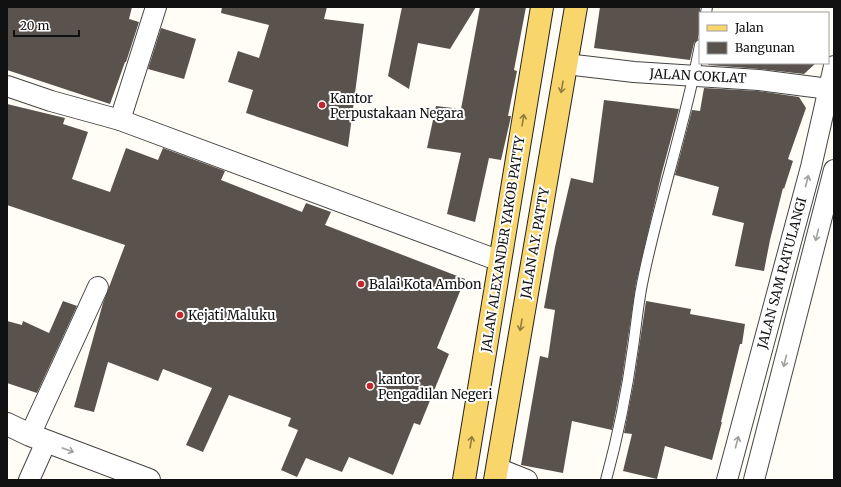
<svg xmlns="http://www.w3.org/2000/svg" width="841" height="487" viewBox="0 0 841 487" font-family="Merriweather,serif">
  <style>
    .building { fill: #5a524d }
    .lines { fill: none; stroke-linecap: round; stroke-linejoin: round }
    .service-casing { stroke: #444; stroke-width: 12 }
    .minor-casing { stroke: #444; stroke-width: 22 }
    .tertiary-casing { stroke: #444; stroke-width: 24 }
    .primary-casing { stroke: #222; stroke-width: 24 }
    .service { stroke: #fff; stroke-width: 10 }
    .minor { stroke: #fff; stroke-width: 20 }
    .tertiary { stroke: #fff; stroke-width: 22 }
    .primary { stroke: #f9d66b; stroke-width: 22 }
    .oneway { stroke: #917d42 }
    .oneway2 { stroke: #a0a0a0 }
    .poi-dot { fill: #c4262e; stroke: #fff; stroke-width: 1.5 }
    .labels { text-anchor: middle; dominant-baseline: central; stroke-width: 4; stroke-linejoin: round; paint-order: stroke }
    .street-label { font-size: 13px; fill: #111; stroke: #fff }
    .poi-label { font-size: 13px; fill: #111; stroke: #fff; text-anchor: start }
  </style>
  <rect width="100%" height="100%" fill="#fffdf5"/>
  <g class="building">
    <path d="M 7,7 L 132,7 L 129,19 L 139,22 L 126,62 L 125,62 L 110,104 L 7,70 Z"/>
    <path d="M 222,7 L 327,7 L 324,19 L 364,24 L 348,147 L 246,113 L 253,90 L 228,82 L 238,51 L 259,58 L 269,25 L 221,13 Z"/>
    <path d="M 402,7 L 476,7 L 450,49 L 418,43 L 409,89 L 388,76 Z"/>
    <path d="M 480,7 L 526,7 L 514,70 L 517,71 L 508,116 L 511,116 L 510,121 L 501,160 L 489,158 L 475,222 L 447,214 L 461,153 L 427,148 L 436,106 L 461,109 Z"/>
    <path d="M 600,7 L 700,7 L 700,27 L 698,39 L 694,43 L 690,60 L 594,48 Z"/>
    <path d="M 161,28 L 196,39 L 184,79 L 148,69 Z"/>
    <path d="M 709,63 L 816,63 L 804,74 L 760,69 L 708,65 Z"/>
    <path d="M 704,88 L 758,91 L 799,97 L 806,108 L 788,159 L 793,161 L 784,189 L 783,188 L 770,240 L 764,271 L 735,266 L 744,223 L 712,215 L 719,187 L 675,175 L 692,110 L 700,111 Z"/>
    <path d="M 604,100 L 679,109 L 662,172 L 636,283 L 622,379 L 612,430 L 572,421 L 563,473 L 521,465 L 540,356 L 548,358 L 555,310 L 544,308 L 555,247 L 571,178 L 593,183 Z"/>
    <path d="M 7,104 L 65,118 L 63,124 L 88,132 L 72,179 L 110,192 L 126,148 L 158,160 L 163,148 L 225,171 L 221,180 L 302,212 L 306,203 L 331,212 L 325,225 L 465,279 L 437,348 L 449,354 L 420,425 L 414,423 L 393,475 L 349,457 L 342,472 L 306,458 L 297,477 L 281,470 L 298,430 L 288,426 L 291,418 L 229,395 L 203,452 L 186,445 L 212,388 L 163,369 L 158,381 L 108,362 L 94,412 L 74,407 L 103,303 L 125,245 L 7,205 Z"/>
    <path d="M 63,301 L 77,306 L 37,393 L 7,383 L 7,321 L 22,325 L 23,321 L 49,333 Z"/>
    <path d="M 646,301 L 691,309 L 690,314 L 745,324 L 742,344 L 740,344 L 721,422 L 722,422 L 712,460 L 665,446 L 657,479 L 623,471 L 632,434 L 624,433 L 634,381 Z"/>
  </g>
  <g class="lines">
    <defs>
      <g id="service">
        <path d="M 706,13 L 707,7"/>
        <path d="M 606,480 C 618,436 627,391 633,347 C 636,326 638,304 642,284 C 658,203 685,126 700,45"/>
      </g>
      <g id="minor">
        <path d="M 566,64 L 634,72 L 759,80 L 829,89"/>
        <path d="M 7,86 L 51,101 L 120,120 L 500,261"/>
        <path d="M 120,120 L 156,7"/>
        <path d="M 30,435 L 98,287"/>
        <path d="M 497,468 L 527,480"/>
        <path d="M 29,480 L 46,442"/>
        <path d="M 727,480 L 811,167 L 834,66"/>
        <path d="M 754,480 L 834,170"/>
      </g>
      <path id="tertiary" d="M 7,424 L 30,435 L 149,480"/>
      <g id="primary">
        <path d="M 464,480 L 542,7"/>
        <path d="M 495,480 L 576,7"/>
      </g>
    </defs>
    <use href="#service" class="service-casing"/>
    <use href="#minor" class="minor-casing"/>
    <use href="#tertiary" class="tertiary-casing"/>
    <use href="#primary" class="primary-casing"/>
    <use href="#service" class="service"/>
    <use href="#minor" class="minor"/>
    <use href="#tertiary" class="tertiary"/>
    <use href="#primary" class="primary"/>
  </g>
  <defs><path id="oneway-shaft" d="M-6 0H5M1.5-3L5.5 0L1.5 3" fill="none" stroke-width="1.6" stroke-linecap="round" stroke-linejoin="round"/></defs>
  <g class="oneway">
    <use href="#oneway-shaft" transform="translate(562 87) rotate(100)"/>
    <use href="#oneway-shaft" transform="translate(523 120) rotate(-81)"/>
    <use href="#oneway-shaft" transform="translate(521 325) rotate(100)"/>
    <use href="#oneway-shaft" transform="translate(471 442) rotate(-81)"/>
  </g>
  <g class="oneway2">
    <use href="#oneway-shaft" transform="translate(807 181) rotate(-75)"/>
    <use href="#oneway-shaft" transform="translate(817 235) rotate(104)"/>
    <use href="#oneway-shaft" transform="translate(785 361) rotate(104)"/>
    <use href="#oneway-shaft" transform="translate(737 442) rotate(-75)"/>
    <use href="#oneway-shaft" transform="translate(68 450) rotate(20)"/>
  </g>
  <g class="poi-dot">
    <circle cx="322" cy="105" r="4"/>
    <circle cx="361" cy="284" r="4"/>
    <circle cx="180" cy="315" r="4"/>
    <circle cx="370" cy="386" r="4"/>
  </g>
  <g class="labels">
    <g class="street-label">
      <text transform="translate(698 76) rotate(3)">JALAN COKLAT</text>
      <text transform="translate(535 243) rotate(-80)">JALAN A.Y. PATTY</text>
      <text transform="translate(503 244) rotate(-81)">JALAN ALEXANDER YAKOB PATTY</text>
      <text transform="translate(782 273) rotate(-75)">JALAN SAM RATULANGI</text>
    </g>
    <g class="poi-label">
      <text x="330" y="98">Kantor<tspan x="330" dy="15">Perpustakaan Negara</tspan></text>
      <text x="369" y="284">Balai Kota Ambon</text>
      <text x="188" y="315">Kejati Maluku</text>
      <text x="378" y="379">kantor<tspan x="378" dy="15">Pengadilan Negeri</tspan></text>
    </g>
  </g>
  <rect width="841" height="487" fill="none" stroke="#111111" stroke-width="16"/>
  <rect x="699" y="12" width="130" height="52" fill="#ffffff" stroke="#a0a0a0"/>
  <rect x="707" y="25" width="20" height="6" fill="#f9d66b" stroke="#a0a0a0"/>
  <text x="735" y="32" font-size="12" fill="#111111">Jalan</text>
  <rect x="707" y="42" width="20" height="12" fill="#5a524d" stroke="#a0a0a0"/>
  <text x="735" y="52" font-size="12" fill="#111111">Bangunan</text>
  <path d="M14 30v6h65v-6" fill="none" stroke="#111111" stroke-width="2"/>
  <text x="20" y="30" font-size="12" fill="#111111" stroke="#ffffff" stroke-width="3" paint-order="stroke">20 m</text>
</svg>
